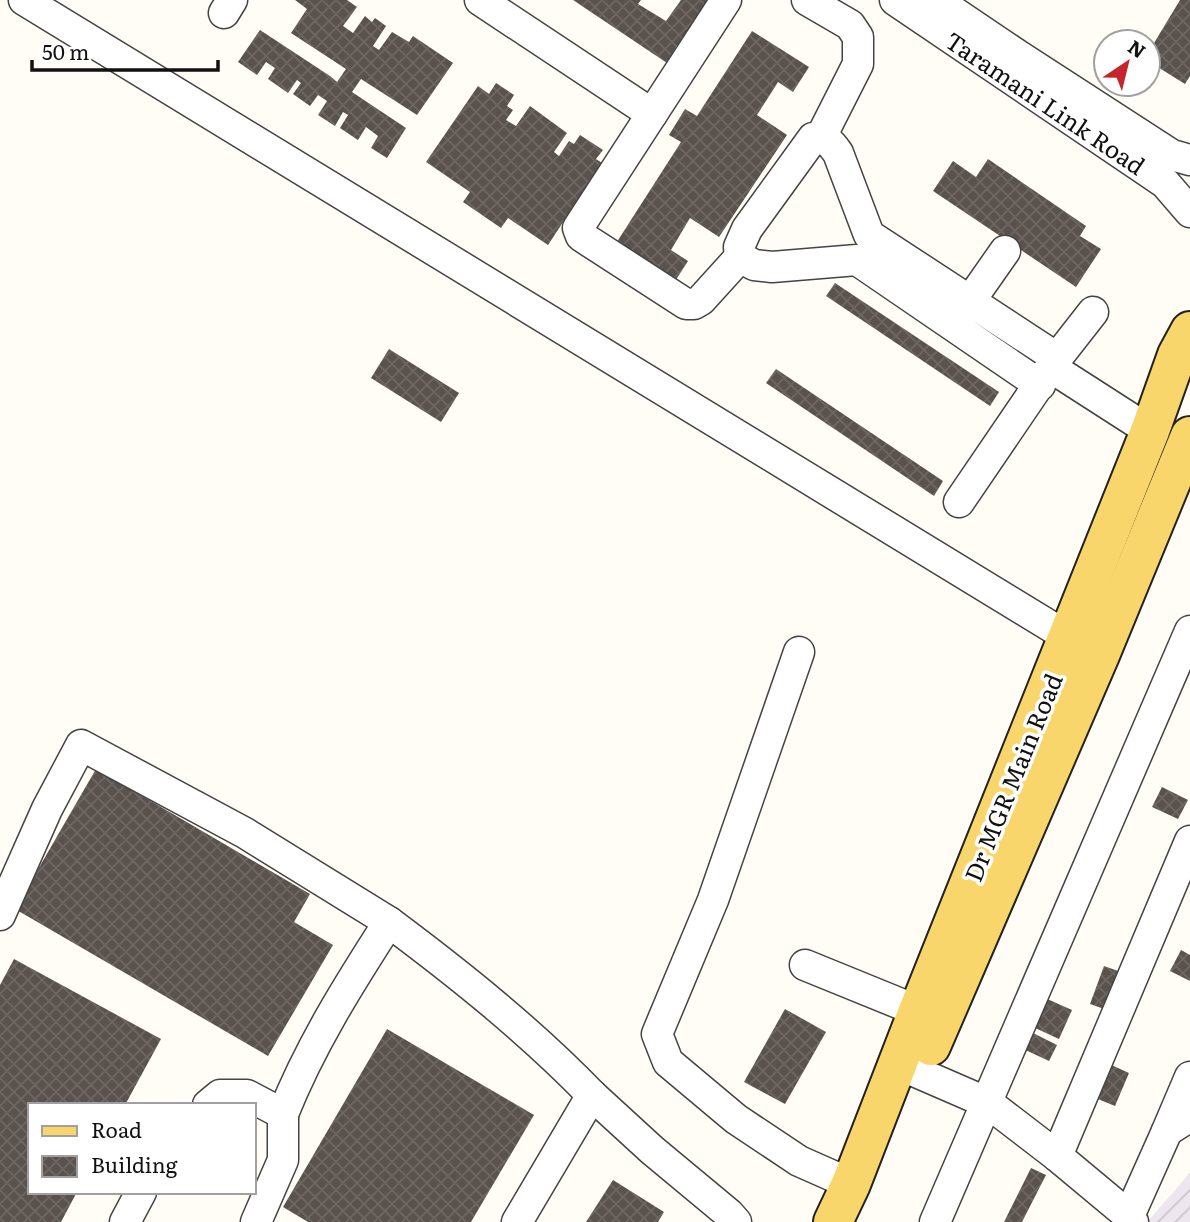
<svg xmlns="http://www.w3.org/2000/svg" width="1190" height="1222" viewBox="0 0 1190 1222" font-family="Literata,serif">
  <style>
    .industrial { fill: url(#industrial-furrows) }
    .building { fill: url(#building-cross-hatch) }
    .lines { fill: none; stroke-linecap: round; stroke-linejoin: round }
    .minor-casing { stroke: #444; stroke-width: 33 }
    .major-casing { stroke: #222; stroke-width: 42 }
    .minor { stroke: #fff; stroke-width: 30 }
    .major { stroke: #f9d66b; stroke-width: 38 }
    .labels { text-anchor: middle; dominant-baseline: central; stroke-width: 7; stroke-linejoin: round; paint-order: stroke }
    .street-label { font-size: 24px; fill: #111; stroke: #fff }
  </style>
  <defs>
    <pattern id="industrial-furrows" width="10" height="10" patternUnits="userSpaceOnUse" patternTransform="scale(1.75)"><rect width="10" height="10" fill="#eee6ef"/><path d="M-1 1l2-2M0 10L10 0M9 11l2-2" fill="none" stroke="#cbc4cc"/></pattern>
    <pattern id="building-cross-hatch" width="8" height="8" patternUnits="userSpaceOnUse" patternTransform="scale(1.75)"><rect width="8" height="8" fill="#5a524d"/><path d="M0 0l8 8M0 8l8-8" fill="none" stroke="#6d6662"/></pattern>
  </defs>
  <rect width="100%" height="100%" fill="#fffdf5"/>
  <path class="industrial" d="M 1190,1173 L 1190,1222 L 1147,1222 Z"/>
  <g class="building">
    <path d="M 295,0 L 347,0 L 357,7 L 343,26 L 353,33 L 365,16 L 372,22 L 375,18 L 386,26 L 373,46 L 379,50 L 392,32 L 409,42 L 413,36 L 453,63 L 417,115 L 361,79 L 352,92 L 406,128 L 387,158 L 371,148 L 378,136 L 366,127 L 358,140 L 340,128 L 348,115 L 343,112 L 335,126 L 318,115 L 327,101 L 318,95 L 310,106 L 293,94 L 301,83 L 297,80 L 288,93 L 268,79 L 275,68 L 266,62 L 257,75 L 238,62 L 260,30 L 330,76 L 337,82 L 346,69 L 291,33 L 307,9 Z"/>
    <path d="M 573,0 L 641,0 L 638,4 L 666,21 L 681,0 L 708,0 L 678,46 L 677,45 L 667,63 Z"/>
    <path d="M 1180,0 L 1190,0 L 1190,76 L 1185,84 L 1148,61 L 1148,53 Z"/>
    <path d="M 752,31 L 809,67 L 793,92 L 778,82 L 757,115 L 787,135 L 719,237 L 690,218 L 671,250 L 688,261 L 672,286 L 613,248 L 681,142 L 669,135 L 685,109 L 697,116 Z"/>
    <path d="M 496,83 L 514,95 L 507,106 L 513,110 L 506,120 L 516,126 L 530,106 L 567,133 L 554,152 L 559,156 L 569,141 L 574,144 L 580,135 L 603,150 L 596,159 L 602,163 L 548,245 L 508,218 L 501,228 L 463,202 L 470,192 L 426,162 L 478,86 L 489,94 Z"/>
    <path d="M 988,159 L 1086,226 L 1080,236 L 1101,249 L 1076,287 L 933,191 L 953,161 L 976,177 Z"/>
    <path d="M 835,283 L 999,392 L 990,406 L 826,296 Z"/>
    <path d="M 389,349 L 459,393 L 441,422 L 371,378 Z"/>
    <path d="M 776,369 L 943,481 L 934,496 L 766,383 Z"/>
    <path d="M 96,769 L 310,894 L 294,922 L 333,945 L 268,1056 L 15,909 Z"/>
    <path d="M 1162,787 L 1188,800 L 1178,819 L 1152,807 Z"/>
    <path d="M 1181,950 L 1190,955 L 1190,981 L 1170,971 Z"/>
    <path d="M 14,959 L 161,1039 L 125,1105 L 30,1105 L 30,1192 L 77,1192 L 61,1222 L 0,1222 L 0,985 Z"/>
    <path d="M 1104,966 L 1124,973 L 1110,1011 L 1090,1004 Z"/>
    <path d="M 1036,994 L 1072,1010 L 1059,1039 L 1022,1022 Z"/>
    <path d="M 785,1009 L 826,1032 L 785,1104 L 744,1082 Z"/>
    <path d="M 387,1029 L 534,1115 L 471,1222 L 308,1222 L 283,1207 Z"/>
    <path d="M 1027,1030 L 1057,1045 L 1049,1061 L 1019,1047 Z"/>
    <path d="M 1107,1063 L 1129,1073 L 1115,1106 L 1093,1097 Z"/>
    <path d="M 1031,1168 L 1046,1175 L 1022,1222 L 1004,1222 Z"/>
    <path d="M 613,1180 L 664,1212 L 658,1222 L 586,1222 Z"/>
  </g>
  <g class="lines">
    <defs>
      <g id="minor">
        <path d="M 24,0 L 1068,637"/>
        <path d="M 480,0 L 652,114 L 578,228 L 581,236 L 686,304 L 694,304 L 701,300 L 740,257"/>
        <path d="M 807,0 L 850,25 L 858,37 L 858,64 L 821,137"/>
        <path d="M 895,0 L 1165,183 L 1190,212"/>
        <path d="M 936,0 L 1019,56 L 1172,155 L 1190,160"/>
        <path d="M 224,13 L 232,0"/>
        <path d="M 652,114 L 726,0"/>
        <path d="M 970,301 L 1005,251"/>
        <path d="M 1052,368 L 1150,431"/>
        <path d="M 1040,385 L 857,260 L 772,267 L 754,265 L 740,257 L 739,247 L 747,229 L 813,138 C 826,137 831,143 838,153 L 869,235 L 1057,358"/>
        <path d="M 959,502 L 1057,358 L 1093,312"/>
        <path d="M 799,652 L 713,900 L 657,1034 L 668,1062 L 736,1119 L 799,1161 L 851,1184"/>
        <path d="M 0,915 L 47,809 L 81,745 L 245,833 L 389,922"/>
        <path d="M 805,965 L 918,1011"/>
        <path d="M 898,1064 L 988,1103 L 1057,1156 L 1129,1216 L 1133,1222"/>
        <path d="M 592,1095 L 652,1150 L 729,1214 L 736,1222"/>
        <path d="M 208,1105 L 220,1095 L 247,1095 L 283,1114 L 283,1160 L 256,1222"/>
        <path d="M 283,1114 C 310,1046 349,984 389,922 C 460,975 530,1031 592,1095 L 517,1222"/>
        <path d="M 1167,1131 L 1190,1077"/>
        <path d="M 1057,1156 L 1190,841"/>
        <path d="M 1129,1216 L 1167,1131 L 1190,1116"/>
        <path d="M 125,1222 L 141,1192"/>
        <path d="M 935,1222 L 1190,631"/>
      </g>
      <g id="major">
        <path d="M 931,1046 L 1100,655 L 1190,436"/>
        <path d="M 833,1222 L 851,1184 L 918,1011 L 1150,431 L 1177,355 L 1190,331"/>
      </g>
    </defs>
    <use href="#minor" class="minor-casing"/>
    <use href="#major" class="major-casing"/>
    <use href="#minor" class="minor"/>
    <use href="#major" class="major"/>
  </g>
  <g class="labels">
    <g class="street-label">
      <text transform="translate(1046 102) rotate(34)">Taramani Link Road</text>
      <text transform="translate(1012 777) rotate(-68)">Dr MGR Main Road</text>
    </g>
  </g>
  <rect x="28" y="1103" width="228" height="91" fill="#ffffff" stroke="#a0a0a0" stroke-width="2"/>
  <rect x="42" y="1126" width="35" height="10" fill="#f9d66b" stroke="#a0a0a0" stroke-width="2"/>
  <text x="91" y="1138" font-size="21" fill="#111111">Road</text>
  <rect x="42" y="1156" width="35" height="21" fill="url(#building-cross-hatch)" stroke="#a0a0a0" stroke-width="2"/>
  <text x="91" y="1173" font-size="21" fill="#111111">Building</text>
  <g transform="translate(1127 63) rotate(35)"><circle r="33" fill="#ffffff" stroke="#a0a0a0" stroke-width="2"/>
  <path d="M0-5L12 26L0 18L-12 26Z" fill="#c4262e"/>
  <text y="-10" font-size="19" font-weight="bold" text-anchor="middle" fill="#111111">N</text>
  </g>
  <path d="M32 60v10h186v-10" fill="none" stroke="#111111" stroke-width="3.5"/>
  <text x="42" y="60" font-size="21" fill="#111111" stroke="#ffffff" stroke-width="5" paint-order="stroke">50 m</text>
</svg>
